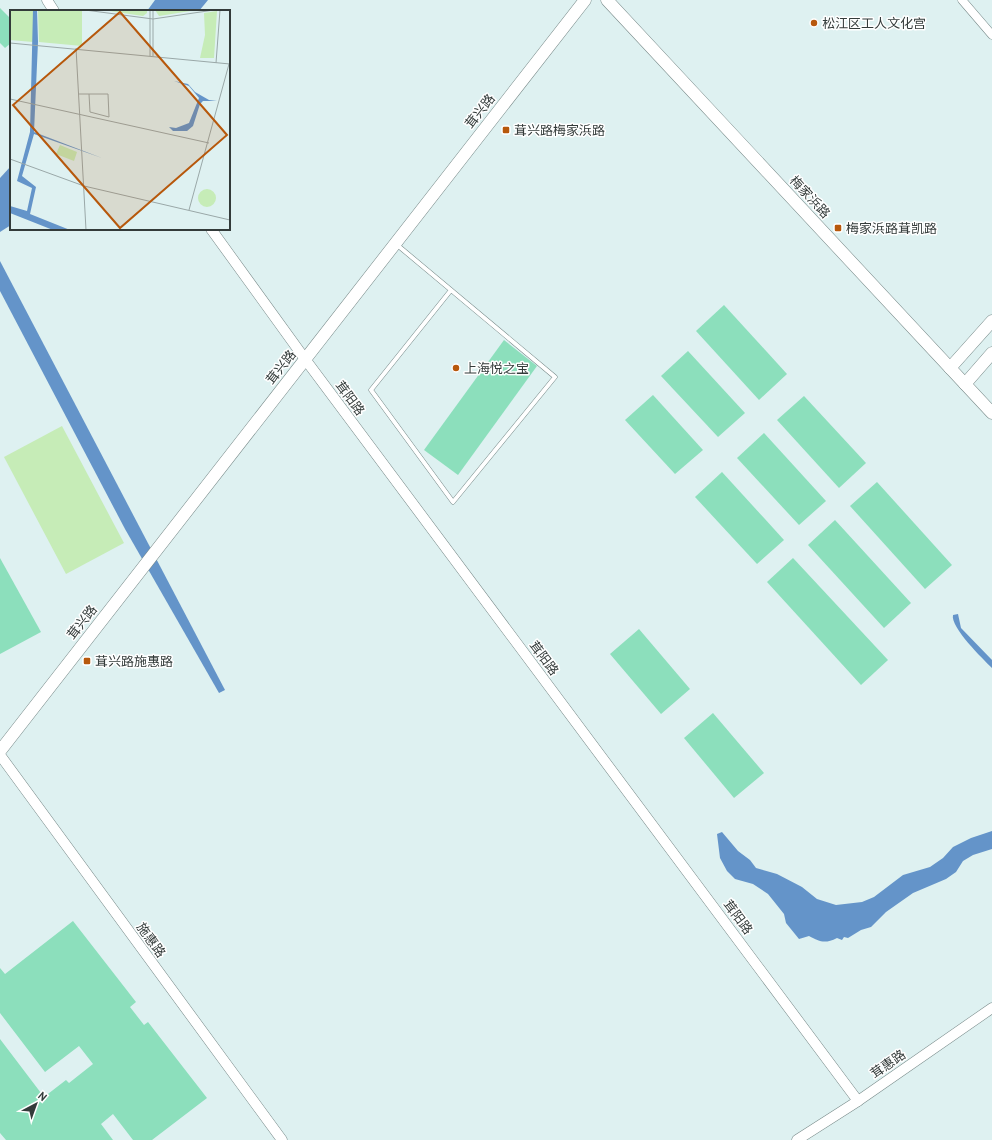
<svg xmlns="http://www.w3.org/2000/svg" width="992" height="1140" viewBox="0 0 992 1140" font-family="'PT Sans','Noto Sans SC',sans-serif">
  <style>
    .green { fill: #c6ecb7 }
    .water { fill: #6494c9 }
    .building { fill: #8cdfbc }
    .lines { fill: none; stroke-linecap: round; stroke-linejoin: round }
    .service-casing { stroke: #778988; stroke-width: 5 }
    .minor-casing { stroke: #778988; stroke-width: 9 }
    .tertiary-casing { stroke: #778988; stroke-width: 11 }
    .secondary-casing { stroke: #778988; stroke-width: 13 }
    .service { stroke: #fff; stroke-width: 4 }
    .minor { stroke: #fff; stroke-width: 8 }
    .tertiary { stroke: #fff; stroke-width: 10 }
    .secondary { stroke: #fff; stroke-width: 12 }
    .poi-dot { fill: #b7580c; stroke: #fff; stroke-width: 1.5 }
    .labels { text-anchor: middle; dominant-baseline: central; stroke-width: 3; stroke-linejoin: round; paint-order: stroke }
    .poi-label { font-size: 13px; fill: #333b3a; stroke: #fff; text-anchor: start }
    .street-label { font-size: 13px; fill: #333b3a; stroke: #fff }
    .inset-road { fill: none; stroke: #9aa8a8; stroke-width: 1 }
    .view { fill: #b7580c; fill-opacity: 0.15; stroke: #b7580c; stroke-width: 2 }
    .inset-edge { fill: none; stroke: #333b3a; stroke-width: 2 }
  </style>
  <rect width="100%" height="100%" fill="#def1f1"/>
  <path class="green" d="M 62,426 L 124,543 L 66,574 L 4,457 Z"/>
  <g class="water">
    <path d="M 155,0 L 208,0 L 199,11 L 147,11 Z"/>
    <path d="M 11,166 L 11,225 L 0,232 L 0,178 Z"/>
    <path d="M 0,261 L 225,690 L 219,693 L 125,529 L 0,291 Z"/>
    <path d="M 958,614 L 961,628 L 992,660 L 992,668 C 983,659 950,627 953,615 Z"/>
    <path d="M 992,831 L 992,849 L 973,855 L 963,861 L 956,872 L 946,879 L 913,893 L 886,912 L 871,927 L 861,930 L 848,938 L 844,937 L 842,940 L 837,938 C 825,944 820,942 809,936 L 799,939 L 786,923 L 784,914 L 768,894 L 753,884 L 735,879 L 727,871 L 720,858 L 717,834 L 722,832 L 738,851 L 750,860 L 756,868 L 777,874 L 802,887 L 817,899 L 836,905 L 862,902 L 874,897 L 903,875 L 930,867 L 943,858 L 953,847 L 971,838 Z"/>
  </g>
  <g class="building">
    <path d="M 0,8 L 11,19 L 11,43 L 5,48 L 0,43 Z"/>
    <path d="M 724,305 L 787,374 L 759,400 L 696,331 Z"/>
    <path d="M 504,340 L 537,366 L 458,475 L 424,450 Z"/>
    <path d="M 688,351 L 745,413 L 718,437 L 661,376 Z"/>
    <path d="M 653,395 L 703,450 L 675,474 L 625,420 Z"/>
    <path d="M 804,396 L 866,463 L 839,488 L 777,420 Z"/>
    <path d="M 764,433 L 826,501 L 799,525 L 737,458 Z"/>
    <path d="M 722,472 L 784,540 L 757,564 L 695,497 Z"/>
    <path d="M 877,482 L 952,565 L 925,589 L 850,506 Z"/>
    <path d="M 835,520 L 911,603 L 884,628 L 808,545 Z"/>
    <path d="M 0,558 L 41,632 L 0,654 Z"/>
    <path d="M 793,558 L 888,660 L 861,685 L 767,582 Z"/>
    <path d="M 639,629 L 690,689 L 661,714 L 610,654 Z"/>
    <path d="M 713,713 L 764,773 L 734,798 L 684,738 Z"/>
    <path d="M 73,921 L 136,1002 L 130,1007 L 144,1025 L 148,1022 L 207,1098 L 152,1140 L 133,1140 L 113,1114 L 101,1124 L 113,1140 L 6,1140 L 0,1133 L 0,1039 L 44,1097 L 66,1080 L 69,1083 L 93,1064 L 79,1046 L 45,1072 L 0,1013 L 0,968 L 5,974 Z"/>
  </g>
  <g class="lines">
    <defs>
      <path id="service" d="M 396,244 L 555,377 L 453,502 L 371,390 L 451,290"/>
      <path id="minor" d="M 962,0 L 992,35"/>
      <g id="tertiary">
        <path d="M 47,0 L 54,11"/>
        <path d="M 211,229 L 305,359 L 858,1101"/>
        <path d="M 0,755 L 282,1140"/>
        <path d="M 797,1140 L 858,1101 L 992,1008"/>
      </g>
      <g id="secondary">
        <path d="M 607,0 L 992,413"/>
        <path d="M 950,368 L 992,321"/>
        <path d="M 965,384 L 992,353"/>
        <path d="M 0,751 L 585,0"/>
      </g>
    </defs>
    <use href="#service" class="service-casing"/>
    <use href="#minor" class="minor-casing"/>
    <use href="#tertiary" class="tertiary-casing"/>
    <use href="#secondary" class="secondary-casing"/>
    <use href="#service" class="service"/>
    <use href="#minor" class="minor"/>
    <use href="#tertiary" class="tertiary"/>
    <use href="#secondary" class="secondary"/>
  </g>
  <g class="poi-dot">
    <circle cx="814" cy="23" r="4"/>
    <rect x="502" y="126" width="8" height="8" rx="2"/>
    <rect x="834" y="224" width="8" height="8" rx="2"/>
    <circle cx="456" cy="368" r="4"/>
    <rect x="83" y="657" width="8" height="8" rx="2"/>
  </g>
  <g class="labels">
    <g class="poi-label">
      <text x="822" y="23">松江区工人文化宫</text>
      <text x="514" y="130">茸兴路梅家浜路</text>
      <text x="846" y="228">梅家浜路茸凯路</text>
      <text x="464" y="368">上海悦之宝</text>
      <text x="95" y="661">茸兴路施惠路</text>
    </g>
    <g class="street-label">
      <text transform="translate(480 111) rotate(-52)">茸兴路</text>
      <text transform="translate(810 197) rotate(47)">梅家浜路</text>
      <text transform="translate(281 367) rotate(-52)">茸兴路</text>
      <text transform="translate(350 398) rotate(53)">茸阳路</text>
      <text transform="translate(82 622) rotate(-52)">茸兴路</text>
      <text transform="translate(544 658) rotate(53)">茸阳路</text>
      <text transform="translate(738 917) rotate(53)">茸阳路</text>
      <text transform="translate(151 940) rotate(54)">施惠路</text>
      <text transform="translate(888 1064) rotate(-35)">茸惠路</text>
    </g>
  </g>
  <g transform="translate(10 10)">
    <rect width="220" height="220" fill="#def1f1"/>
    <path d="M 0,0 L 23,0 L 23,32 L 0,30 ZM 28,0 L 72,1 L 72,36 L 29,32 ZM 93,0 L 137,0 L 137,3 L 133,6 ZM 145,0 L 187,0 L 149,6 ZM 207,1 L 204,48 L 190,48 L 195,25 L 194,3 ZM 50,135 L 67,142 L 64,151 L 46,144 ZM188 188a9 9 0 1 1 18 0a9 9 0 1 1-18 0Z" fill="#c6ecb7"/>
    <path d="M 23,0 L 27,0 L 28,32 L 24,122 L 92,148 L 24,124 L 12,166 L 26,177 L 20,204 L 60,220 L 43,220 L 0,203 L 0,196 L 17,201 L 22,178 L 7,171 L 20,122 ZM 164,71 L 178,74 L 185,82 L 199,90 L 207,91 L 193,91 L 190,94 L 183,116 L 177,121 L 163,121 L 159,117 L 166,118 L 179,113 L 189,88 L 179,76 Z" fill="#6494c9"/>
    <path class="inset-road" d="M 75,0 L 143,9 L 204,0M 0,33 L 220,54M 66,38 L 76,220M 140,46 L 140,0M 143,46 L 143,0M 206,53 L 210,0M 69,84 L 98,84 L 99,107 L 80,102 L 79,84M 0,89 L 199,133M 0,149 L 74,176 L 220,210M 179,200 L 219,54"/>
    <path class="view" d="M 110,2 L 217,125 L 110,218 L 3,95 Z"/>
    <rect width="220" height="220" class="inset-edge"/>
  </g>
  <g transform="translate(36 1104) rotate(41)" stroke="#ffffff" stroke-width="3" paint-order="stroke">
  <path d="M0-3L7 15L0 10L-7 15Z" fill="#333b3a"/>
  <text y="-6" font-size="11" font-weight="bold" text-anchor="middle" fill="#333b3a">N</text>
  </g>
</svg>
